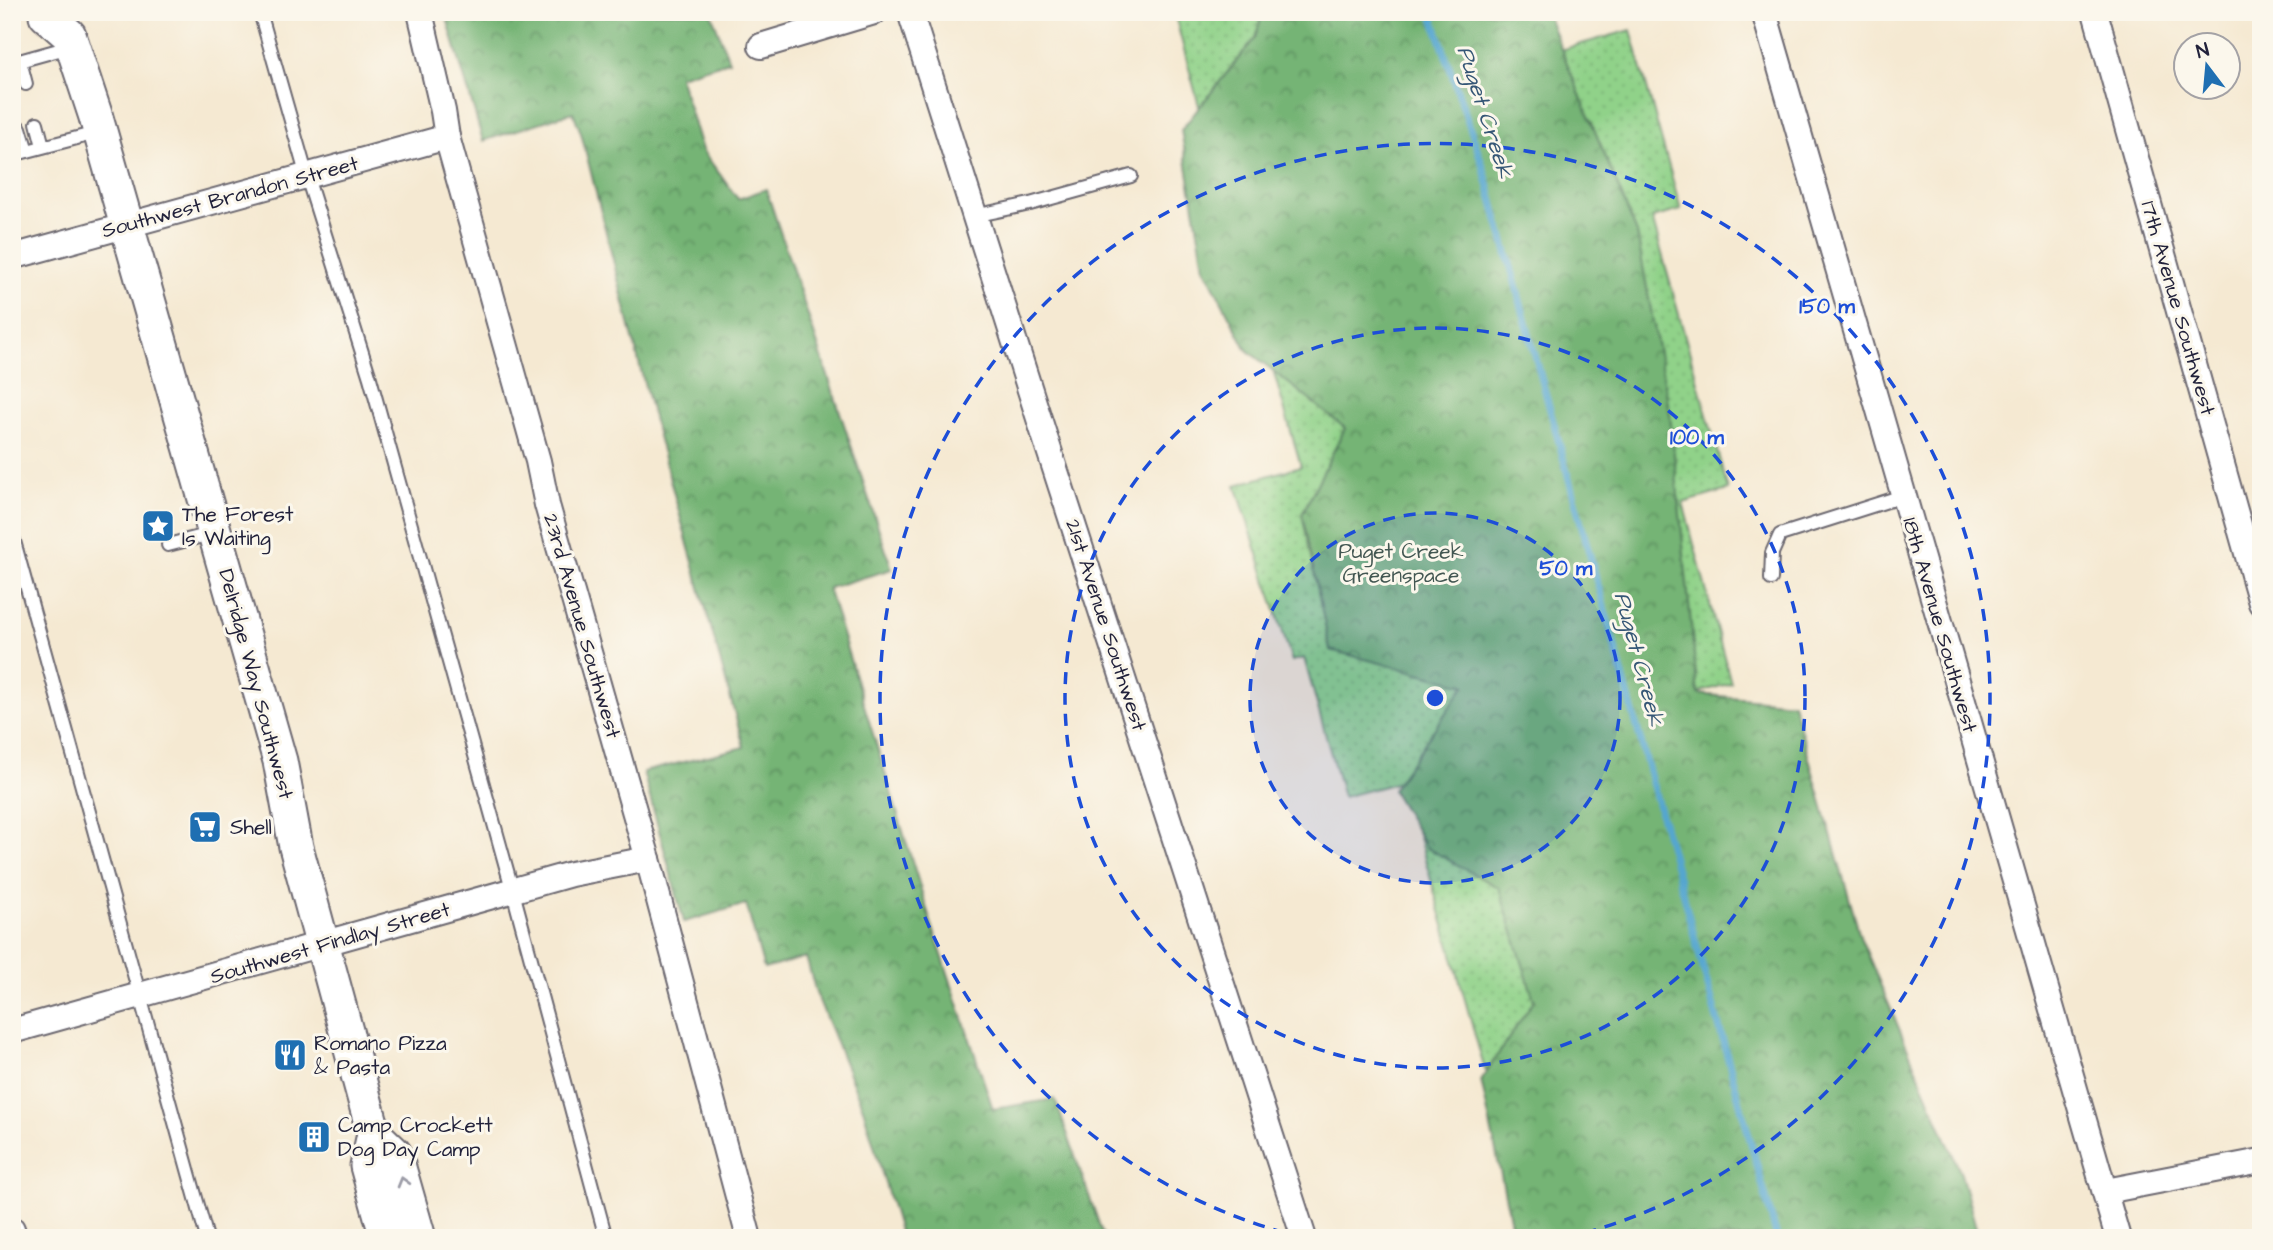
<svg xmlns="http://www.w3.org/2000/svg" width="2273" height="1250" viewBox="0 0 2273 1250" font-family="'Architects Daughter',sans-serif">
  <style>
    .grass { fill: url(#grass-dots); stroke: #597a62; stroke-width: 2 }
    .forest { fill: url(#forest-crowns); stroke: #4b6b58; stroke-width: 2 }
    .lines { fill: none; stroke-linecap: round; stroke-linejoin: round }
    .stream { stroke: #54a6cf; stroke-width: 7 }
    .lane-casing { stroke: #6c6870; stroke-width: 16 }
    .street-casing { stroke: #6c6870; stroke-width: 28 }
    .secondary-casing { stroke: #6c6870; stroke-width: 37 }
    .lane { stroke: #fff; stroke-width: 12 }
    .street { stroke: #fff; stroke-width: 24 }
    .secondary { stroke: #fff; stroke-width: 33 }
    .oneway { stroke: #9c9ca7 }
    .ring { fill: none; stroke: #1d4ed8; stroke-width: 3.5; stroke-dasharray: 12 9 }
    .labels { text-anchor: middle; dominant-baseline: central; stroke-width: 6; stroke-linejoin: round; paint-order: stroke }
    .street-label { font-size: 21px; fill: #22223b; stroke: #fbf7ec }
    .poi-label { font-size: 21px; fill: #22223b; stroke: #fbf7ec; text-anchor: start }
    .park-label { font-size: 21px; fill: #435752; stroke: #fbf7ec }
    .water-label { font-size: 23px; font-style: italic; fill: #365776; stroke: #fbf7ec }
    .centre { fill: #1d4ed8; stroke: #fbf7ec; stroke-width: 3.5 }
    .ring-label { font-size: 21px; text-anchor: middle; font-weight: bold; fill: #1d4ed8; stroke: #fbf7ec; stroke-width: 6; stroke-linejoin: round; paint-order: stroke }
  </style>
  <defs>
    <pattern id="grass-dots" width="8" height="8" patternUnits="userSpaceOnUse" patternTransform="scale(1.75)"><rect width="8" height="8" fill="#90d289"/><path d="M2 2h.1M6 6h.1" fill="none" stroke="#7cb477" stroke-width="1.8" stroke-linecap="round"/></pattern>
    <pattern id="forest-crowns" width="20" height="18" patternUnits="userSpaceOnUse" patternTransform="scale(1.75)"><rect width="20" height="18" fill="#74b475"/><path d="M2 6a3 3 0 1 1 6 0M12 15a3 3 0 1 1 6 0" fill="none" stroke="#5f9261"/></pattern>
  </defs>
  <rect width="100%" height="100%" fill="#fbf7ec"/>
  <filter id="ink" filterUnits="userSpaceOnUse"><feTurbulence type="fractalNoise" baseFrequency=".0143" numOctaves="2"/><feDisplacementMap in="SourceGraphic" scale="14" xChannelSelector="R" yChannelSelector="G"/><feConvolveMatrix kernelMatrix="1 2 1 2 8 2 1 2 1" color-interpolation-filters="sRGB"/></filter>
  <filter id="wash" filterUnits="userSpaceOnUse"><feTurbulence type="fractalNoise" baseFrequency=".00686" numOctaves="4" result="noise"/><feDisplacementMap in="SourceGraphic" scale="28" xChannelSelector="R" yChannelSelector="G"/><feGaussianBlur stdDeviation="1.57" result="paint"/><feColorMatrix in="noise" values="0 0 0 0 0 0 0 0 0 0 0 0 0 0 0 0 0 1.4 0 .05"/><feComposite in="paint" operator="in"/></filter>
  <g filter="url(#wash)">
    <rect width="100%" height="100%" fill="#f5e9d2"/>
    <g class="grass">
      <path d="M 1174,12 L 1387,12 L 1700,1127 L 1516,1180 L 1403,781 L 1343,797 L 1304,658 L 1292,661 L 1236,485 L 1301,466 L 1228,215 Z"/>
      <path d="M 1631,30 L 1681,210 L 1652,218 L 1728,490 L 1683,503 L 1731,683 L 1641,709 L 1463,77 Z"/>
    </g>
    <g class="forest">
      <path d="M 445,12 L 711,12 L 729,61 L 679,76 L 702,150 L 738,199 L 766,189 L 892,569 L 828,588 L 930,919 L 993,1109 L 1055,1099 L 1104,1238 L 901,1238 L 863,1108 L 816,993 L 806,957 L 764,969 L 746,904 L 684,922 L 643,772 L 744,747 L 653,418 L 581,133 L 573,112 L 483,141 Z"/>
      <path d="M 1263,12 L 1546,12 L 1637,233 L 1670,414 L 1698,694 L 1793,703 L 1861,939 L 1961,1174 L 1979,1238 L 1514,1238 L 1481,1080 L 1534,1000 L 1499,888 L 1427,848 L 1392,790 L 1465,685 L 1330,650 L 1302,514 L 1345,428 L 1247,350 L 1204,267 L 1181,130 L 1255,38 Z"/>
    </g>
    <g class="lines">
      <path class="stream" d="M 1431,12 L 1484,169 L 1777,1238"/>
    </g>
  </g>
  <g filter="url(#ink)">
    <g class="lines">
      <defs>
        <g id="lane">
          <path d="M 260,12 L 307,177 L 370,378 L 513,892 L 606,1238"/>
          <path d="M 20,61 L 26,84"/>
          <path d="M 12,63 L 73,46"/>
          <path d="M 37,123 L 43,146"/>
          <path d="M 20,128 L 27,151"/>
          <path d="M 12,155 L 100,132"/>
          <path d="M 974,216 L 1030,204 L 1131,176"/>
          <path d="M 12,534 L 207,1238"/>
          <path d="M 168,545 L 214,533"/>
          <path d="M 1771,579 L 1772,553 L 1780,535 L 1903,496"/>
        </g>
        <g id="street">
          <path d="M 420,12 L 443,111 L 447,137 L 538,461 L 547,505 L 648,859 L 749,1238"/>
          <path d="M 910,12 L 1049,450 L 1304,1238"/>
          <path d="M 1764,12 L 2118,1238"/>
          <path d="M 2095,12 L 2261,603"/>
          <path d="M 761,46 L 874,12"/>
          <path d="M 12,257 L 447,137"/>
          <path d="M 12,1031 L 571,874 L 648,859"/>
          <path d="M 2106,1191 L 2261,1161"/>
          <path d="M 12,1229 L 15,1238"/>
        </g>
        <g id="secondary">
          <path d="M 46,12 L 46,15 L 69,35 L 95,114 L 280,761 L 296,847 L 374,1134 L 367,1166 L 387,1238"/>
          <path d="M 374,1134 L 395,1154 L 419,1238"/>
        </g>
      </defs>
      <use href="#lane" class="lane-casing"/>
      <use href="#street" class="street-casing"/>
      <use href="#secondary" class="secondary-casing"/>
      <use href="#lane" class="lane"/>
      <use href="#street" class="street"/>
      <use href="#secondary" class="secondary"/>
    </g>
    <defs><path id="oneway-chevron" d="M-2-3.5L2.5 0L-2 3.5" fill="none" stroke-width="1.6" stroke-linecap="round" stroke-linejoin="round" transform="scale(1.75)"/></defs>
    <use class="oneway" href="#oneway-chevron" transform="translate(403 1182) rotate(-106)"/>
  </g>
  <circle cx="1435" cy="698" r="185" fill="#1d4ed8" fill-opacity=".12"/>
  <g class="ring">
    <circle cx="1435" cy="698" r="185"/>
    <circle cx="1435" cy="698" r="370"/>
    <path d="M1305 1238A555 555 0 1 1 1565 1238"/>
  </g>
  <defs>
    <symbol id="sight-square" viewBox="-11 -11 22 22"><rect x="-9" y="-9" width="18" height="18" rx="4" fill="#1f6fb2" stroke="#fbf7ec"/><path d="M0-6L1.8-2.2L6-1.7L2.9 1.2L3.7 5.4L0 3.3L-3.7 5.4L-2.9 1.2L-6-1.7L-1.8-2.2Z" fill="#fff"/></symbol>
    <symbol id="supermarket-square" viewBox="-11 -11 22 22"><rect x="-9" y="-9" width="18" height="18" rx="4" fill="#1f6fb2" stroke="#fbf7ec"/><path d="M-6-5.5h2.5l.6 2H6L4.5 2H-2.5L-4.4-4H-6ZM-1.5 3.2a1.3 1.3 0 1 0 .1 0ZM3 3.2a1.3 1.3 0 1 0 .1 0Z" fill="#fff"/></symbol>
    <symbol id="restaurant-square" viewBox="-11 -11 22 22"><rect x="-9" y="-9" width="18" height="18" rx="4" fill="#1f6fb2" stroke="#fbf7ec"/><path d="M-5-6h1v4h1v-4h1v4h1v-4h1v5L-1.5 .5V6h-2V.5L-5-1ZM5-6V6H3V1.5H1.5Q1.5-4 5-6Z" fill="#fff"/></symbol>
    <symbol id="building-square" viewBox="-11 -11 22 22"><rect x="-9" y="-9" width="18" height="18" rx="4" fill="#1f6fb2" stroke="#fbf7ec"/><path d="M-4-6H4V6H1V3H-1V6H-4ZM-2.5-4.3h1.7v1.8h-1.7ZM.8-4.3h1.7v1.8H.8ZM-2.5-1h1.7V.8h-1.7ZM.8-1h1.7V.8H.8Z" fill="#fff"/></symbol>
  </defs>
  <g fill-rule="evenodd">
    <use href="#sight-square" x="139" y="507" width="38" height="38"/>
    <use href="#supermarket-square" x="186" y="808" width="38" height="38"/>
    <use href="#restaurant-square" x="271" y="1036" width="38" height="38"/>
    <use href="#building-square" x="295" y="1118" width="38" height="38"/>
  </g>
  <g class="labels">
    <g class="street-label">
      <text transform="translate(230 197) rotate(-15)">Southwest Brandon Street</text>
      <text transform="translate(2178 308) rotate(74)">17th Avenue Southwest</text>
      <text transform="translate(1106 625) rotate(72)">21st Avenue Southwest</text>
      <text transform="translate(1940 625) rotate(74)">18th Avenue Southwest</text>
      <text transform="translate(582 626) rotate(74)">23rd Avenue Southwest</text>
      <text transform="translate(256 684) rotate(75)">Delridge Way Southwest</text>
      <text transform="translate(330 943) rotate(-16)">Southwest Findlay Street</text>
    </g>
    <g class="poi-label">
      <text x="182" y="514">The Forest<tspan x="182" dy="24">Is Waiting</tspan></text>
      <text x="230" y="827">Shell</text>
      <text x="314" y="1043">Romano Pizza<tspan x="314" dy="24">&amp; Pasta</tspan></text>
      <text x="338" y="1125">Camp Crockett<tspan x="338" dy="24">Dog Day Camp</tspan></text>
    </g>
    <g class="park-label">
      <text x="1401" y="551">Puget Creek<tspan x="1401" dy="24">Greenspace</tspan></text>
    </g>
    <g class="water-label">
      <text transform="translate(1485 112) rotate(72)">Puget Creek</text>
      <text transform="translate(1639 659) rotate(75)">Puget Creek</text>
    </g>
  </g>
  <circle cx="1435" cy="698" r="10" class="centre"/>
  <g class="ring-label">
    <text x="1827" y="313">150 m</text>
    <text x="1697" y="444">100 m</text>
    <text x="1566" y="575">50 m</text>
  </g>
  <rect width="2273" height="1250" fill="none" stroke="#fbf7ec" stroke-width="42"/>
  <g transform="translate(2207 66) rotate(344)"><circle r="33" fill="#fbf7ec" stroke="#a4a2a5" stroke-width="2"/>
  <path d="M0-5L12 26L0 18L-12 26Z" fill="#1f6fb2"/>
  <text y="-10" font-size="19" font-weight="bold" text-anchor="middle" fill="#22223b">N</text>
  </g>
</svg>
